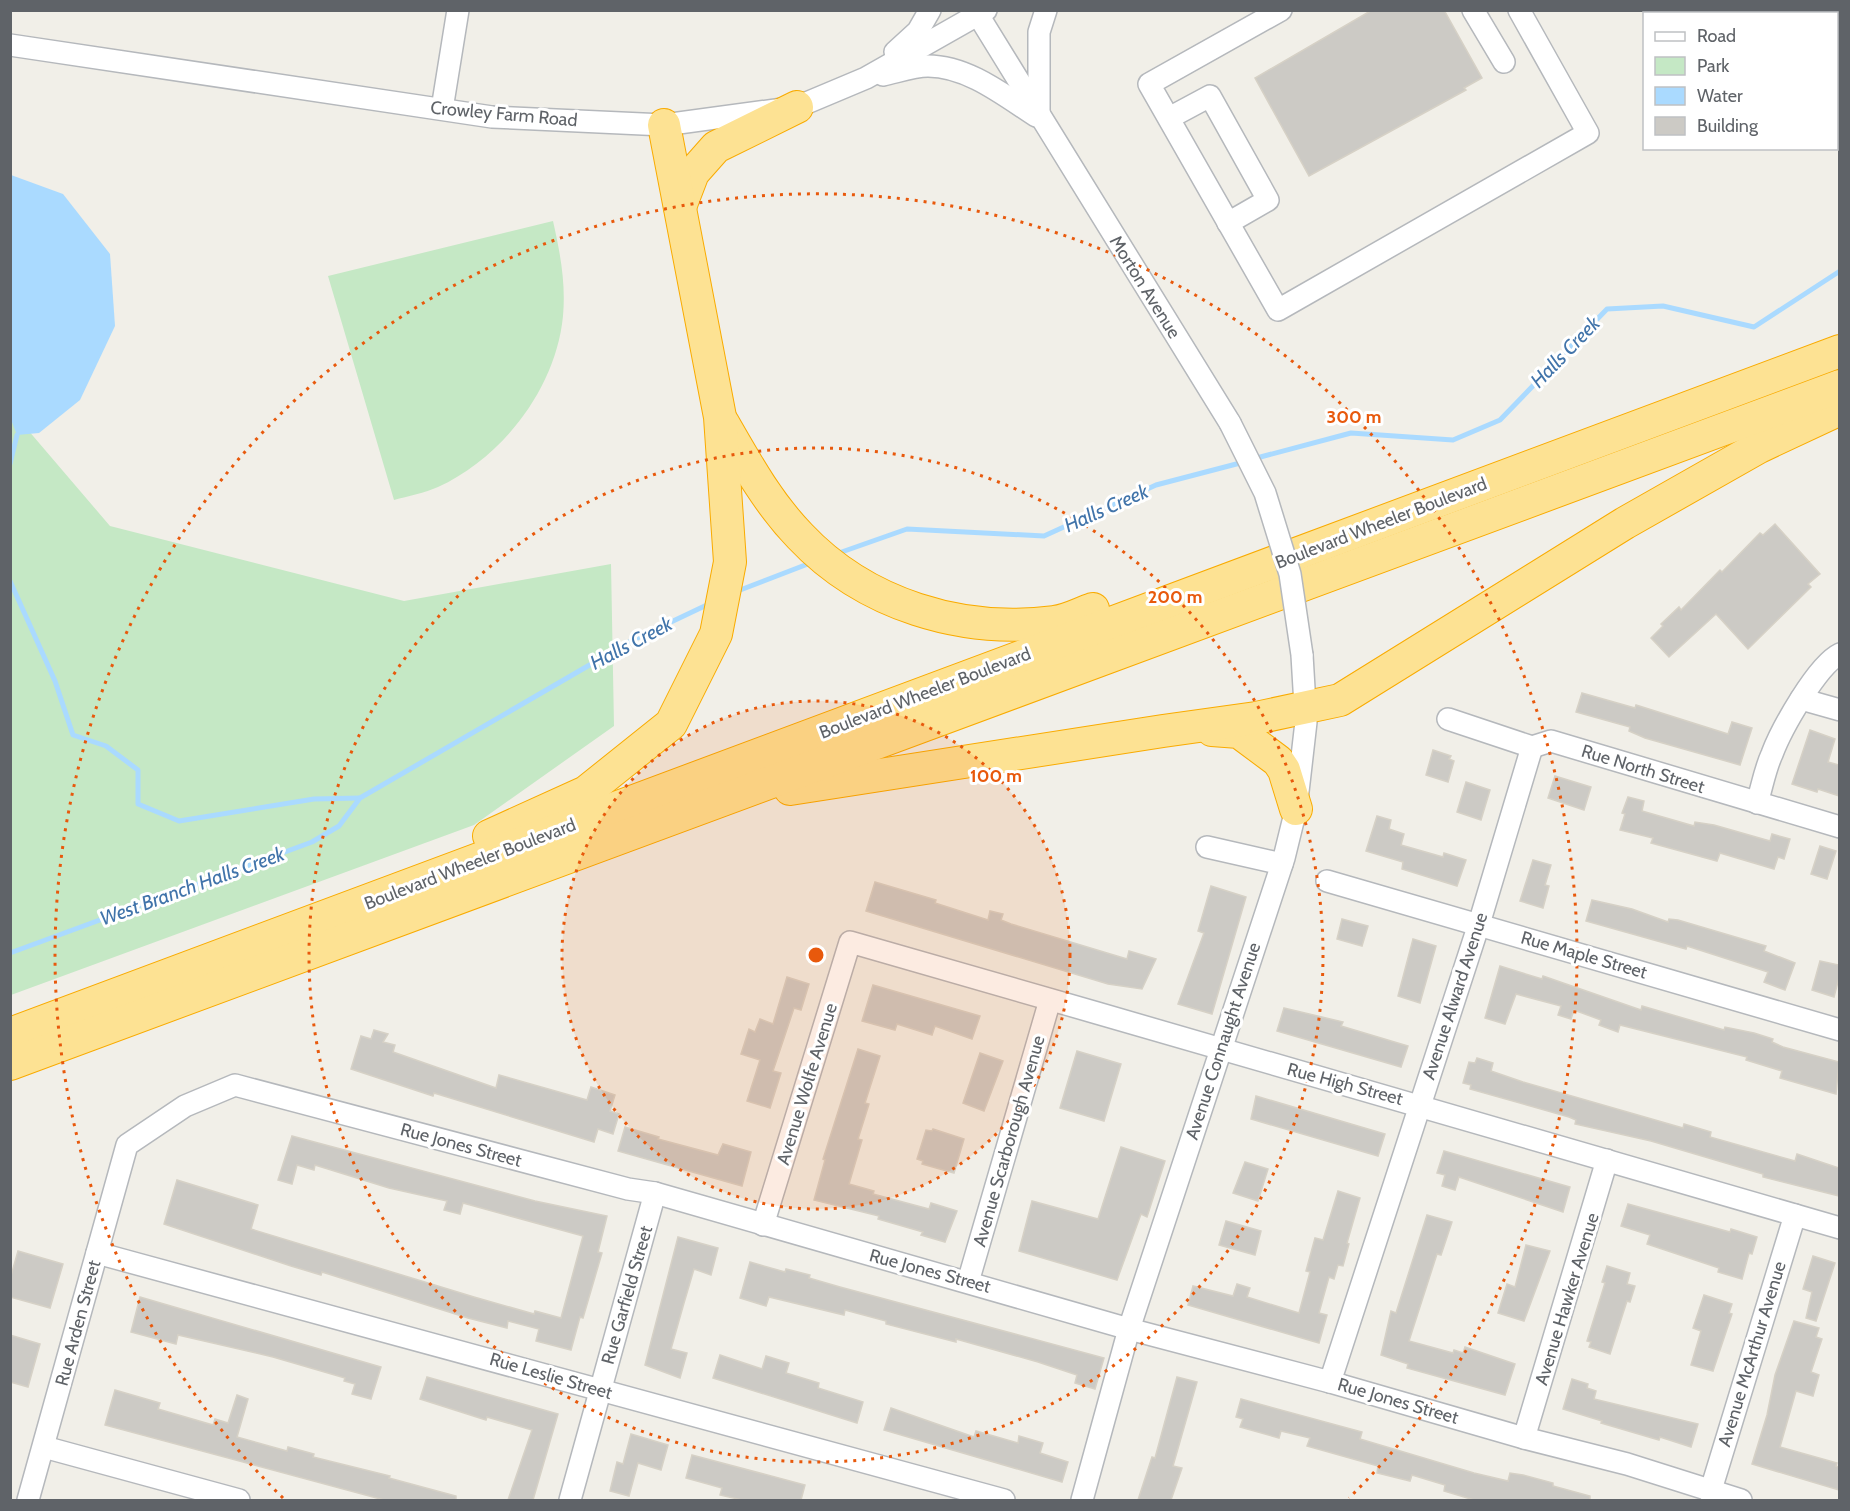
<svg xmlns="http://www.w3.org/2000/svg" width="1850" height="1511" viewBox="0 0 1850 1511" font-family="Cabin,sans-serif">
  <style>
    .green { fill: #c5e8c5 }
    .water { fill: #aadaff }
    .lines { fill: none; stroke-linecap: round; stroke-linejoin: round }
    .stream { stroke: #aadaff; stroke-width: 5 }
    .building { fill: #cccac5; stroke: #d6d1c6; stroke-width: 1.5 }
    .minor-casing { stroke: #b5b8bc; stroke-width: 24 }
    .highway-casing { stroke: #f9ab00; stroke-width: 34 }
    .minor { stroke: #fff; stroke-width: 21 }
    .highway { stroke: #fde293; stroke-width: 32 }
    .minor-bridge-casing { stroke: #b5b8bc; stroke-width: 24; stroke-linecap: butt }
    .minor-bridge { stroke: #fff; stroke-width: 21 }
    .ring { fill: none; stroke: #e8590c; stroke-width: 3; stroke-dasharray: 3 6 }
    .labels { text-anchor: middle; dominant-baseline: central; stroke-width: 6; stroke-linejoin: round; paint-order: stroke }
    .street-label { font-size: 18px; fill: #5f6368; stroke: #fff }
    .water-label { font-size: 20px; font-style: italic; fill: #4174aa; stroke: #fff }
    .centre { fill: #e8590c; stroke: #fff; stroke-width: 3 }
    .ring-label { font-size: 18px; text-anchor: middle; font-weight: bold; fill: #e8590c; stroke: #fff; stroke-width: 6; stroke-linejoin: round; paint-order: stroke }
  </style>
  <rect width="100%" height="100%" fill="#f1efe8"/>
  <g class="green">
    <path d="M 553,221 C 560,252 566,283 563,316 C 556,388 503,457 438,487 C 425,493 408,496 394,500 L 328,276 Z"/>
    <path d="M 10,409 L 110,526 L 404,601 L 611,564 L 614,726 L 474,825 L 11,995 Z"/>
  </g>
  <path class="water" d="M 11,175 L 63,194 L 110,254 L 115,326 L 80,400 L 39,433 L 17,435 L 10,417 Z"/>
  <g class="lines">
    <g class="stream">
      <path d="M 1253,459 L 1351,433 L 1453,440 L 1500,420 L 1607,309 L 1663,306 L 1754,327 L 1840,271"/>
      <path d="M 10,464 L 17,435"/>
      <path d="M 836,554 L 907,529 L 1044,536 L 1156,485 L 1244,462"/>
      <path d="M 10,581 L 55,681 L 73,735 L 106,746 L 138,770 L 138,804 L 179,821 L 314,799 L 360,798"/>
      <path d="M 735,592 L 813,562"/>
      <path d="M 10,953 L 312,842 L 339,826 L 360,798 L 631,641 L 711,603"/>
    </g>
  </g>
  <g class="building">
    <path d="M 1372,10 L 1444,10 L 1482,78 L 1464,88 L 1466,90 L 1309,176 L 1255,78 Z"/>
    <path d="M 1775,524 L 1820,574 L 1808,584 L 1811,587 L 1748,649 L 1716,614 L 1669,657 L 1651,638 L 1663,626 L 1661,624 L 1679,607 L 1681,610 L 1720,570 L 1722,572 L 1760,533 L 1763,535 Z"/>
    <path d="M 1582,693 L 1635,708 L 1636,705 L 1728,734 L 1732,722 L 1752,728 L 1740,765 L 1645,738 L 1629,731 L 1630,727 L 1576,712 Z"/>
    <path d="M 1810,730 L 1835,739 L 1828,762 L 1839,765 L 1839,796 L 1818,789 L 1817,792 L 1792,784 Z"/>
    <path d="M 1433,750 L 1451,756 L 1449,759 L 1454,761 L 1448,782 L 1426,775 Z"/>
    <path d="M 1555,776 L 1591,787 L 1584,810 L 1548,798 Z"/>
    <path d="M 1466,782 L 1490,790 L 1481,820 L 1457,812 Z"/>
    <path d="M 1628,797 L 1644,801 L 1642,811 L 1694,826 L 1695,822 L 1714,825 L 1770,841 L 1772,834 L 1790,839 L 1784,859 L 1778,857 L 1774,869 L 1720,853 L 1717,861 L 1651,843 L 1653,838 L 1620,830 L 1625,814 L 1622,813 Z"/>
    <path d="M 1377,816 L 1391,820 L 1389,829 L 1404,834 L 1401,845 L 1443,857 L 1444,853 L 1466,860 L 1457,886 L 1402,869 L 1403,862 L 1366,851 Z"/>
    <path d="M 1820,846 L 1836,851 L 1827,879 L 1811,874 Z"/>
    <path d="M 1533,860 L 1551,865 L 1545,885 L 1549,886 L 1543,908 L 1520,901 Z"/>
    <path d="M 875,882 L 936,900 L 935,903 L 988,920 L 990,911 L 1003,914 L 1001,920 L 1011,924 L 1127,959 L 1129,951 L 1156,959 L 1142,989 L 1108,984 L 866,911 Z"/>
    <path d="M 1211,886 L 1246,897 L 1212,1014 L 1178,1004 L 1204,933 L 1198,931 Z"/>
    <path d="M 1592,900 L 1632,909 L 1668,922 L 1669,919 L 1678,920 L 1766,946 L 1764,951 L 1795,963 L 1785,990 L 1764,982 L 1768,972 L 1687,946 L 1686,949 L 1586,921 Z"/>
    <path d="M 1342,919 L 1368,926 L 1362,946 L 1337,939 Z"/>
    <path d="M 1413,939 L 1436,946 L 1420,1003 L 1398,996 Z"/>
    <path d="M 1820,961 L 1839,965 L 1839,978 L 1834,997 L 1812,990 Z"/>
    <path d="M 1500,966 L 1542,979 L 1543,976 L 1641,1010 L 1642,1006 L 1724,1030 L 1725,1027 L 1754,1033 L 1773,1039 L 1772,1042 L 1783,1047 L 1839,1062 L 1836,1094 L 1780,1078 L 1782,1071 L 1746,1060 L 1747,1057 L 1620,1025 L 1618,1032 L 1599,1025 L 1601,1020 L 1574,1010 L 1571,1019 L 1558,1015 L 1561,1006 L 1516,994 L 1505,1024 L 1485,1018 Z"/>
    <path d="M 787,977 L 809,984 L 801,1010 L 794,1008 L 773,1071 L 781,1073 L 770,1108 L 747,1101 L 760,1060 L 741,1054 L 749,1029 L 755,1032 L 760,1019 L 773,1024 Z"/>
    <path d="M 873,985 L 980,1016 L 972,1039 L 935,1026 L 932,1035 L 897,1024 L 895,1030 L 862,1021 Z"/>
    <path d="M 1284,1008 L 1343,1022 L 1341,1026 L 1408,1046 L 1401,1067 L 1277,1031 Z"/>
    <path d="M 374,1030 L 388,1034 L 383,1042 L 395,1045 L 393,1052 L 496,1088 L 499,1075 L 587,1100 L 591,1087 L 615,1095 L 610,1111 L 619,1114 L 613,1134 L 598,1129 L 594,1142 L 434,1093 L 433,1096 L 351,1069 L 361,1036 L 371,1039 Z"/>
    <path d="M 858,1049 L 880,1056 L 865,1103 L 869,1104 L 858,1139 L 862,1140 L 849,1184 L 874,1191 L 873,1194 L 929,1209 L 931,1203 L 957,1211 L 945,1242 L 921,1235 L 923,1232 L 878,1219 L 879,1216 L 814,1200 L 825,1160 L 823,1159 Z"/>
    <path d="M 1077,1051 L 1121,1064 L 1104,1121 L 1060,1108 Z"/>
    <path d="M 980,1053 L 1003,1061 L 984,1111 L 963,1103 Z"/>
    <path d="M 1477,1058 L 1493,1063 L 1491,1071 L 1523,1082 L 1683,1128 L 1684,1124 L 1711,1132 L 1710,1137 L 1795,1161 L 1797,1154 L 1839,1168 L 1839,1196 L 1763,1177 L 1763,1174 L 1756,1172 L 1651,1141 L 1575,1124 L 1576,1120 L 1569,1117 L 1470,1089 L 1471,1085 L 1463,1083 L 1469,1062 L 1475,1063 Z"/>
    <path d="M 1256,1096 L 1385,1134 L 1378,1156 L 1251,1119 Z"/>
    <path d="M 625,1127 L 659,1137 L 658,1139 L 718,1155 L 723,1144 L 751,1152 L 742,1186 L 618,1151 Z"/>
    <path d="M 933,1129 L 964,1139 L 954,1173 L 922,1164 L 923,1161 L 917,1159 L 926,1130 L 932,1131 Z"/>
    <path d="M 292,1136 L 535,1201 L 607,1216 L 598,1252 L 602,1253 L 583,1318 L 580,1317 L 571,1350 L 536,1341 L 539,1329 L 508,1321 L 507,1328 L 468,1318 L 322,1272 L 321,1275 L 291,1266 L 164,1224 L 177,1180 L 258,1205 L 251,1229 L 474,1297 L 534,1314 L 535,1311 L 561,1318 L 583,1236 L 463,1203 L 460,1214 L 444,1210 L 447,1201 L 389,1188 L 315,1165 L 314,1170 L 297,1165 L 292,1184 L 278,1180 Z"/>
    <path d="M 1121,1147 L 1165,1161 L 1147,1217 L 1141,1214 L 1117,1280 L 1019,1251 L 1032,1201 L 1098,1219 Z"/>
    <path d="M 1444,1151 L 1570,1187 L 1563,1212 L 1459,1177 L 1455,1190 L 1442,1186 L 1445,1175 L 1437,1173 Z"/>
    <path d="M 1245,1162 L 1268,1169 L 1258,1201 L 1233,1193 Z"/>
    <path d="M 1338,1191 L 1360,1198 L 1347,1243 L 1349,1244 L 1343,1266 L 1338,1265 L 1334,1279 L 1329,1277 L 1319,1313 L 1327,1315 L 1319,1343 L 1188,1305 L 1193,1286 L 1233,1296 L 1237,1284 L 1250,1288 L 1247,1297 L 1299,1313 L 1310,1272 L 1306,1271 L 1315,1238 L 1323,1240 Z"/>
    <path d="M 1628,1204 L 1730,1232 L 1731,1229 L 1757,1237 L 1752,1254 L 1749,1253 L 1742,1279 L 1718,1272 L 1719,1268 L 1647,1244 L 1650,1235 L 1621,1226 Z"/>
    <path d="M 1427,1215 L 1452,1222 L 1441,1255 L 1437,1254 L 1409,1341 L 1453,1353 L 1454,1350 L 1463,1353 L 1465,1347 L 1515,1364 L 1505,1395 L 1407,1368 L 1408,1364 L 1381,1355 L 1391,1311 L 1396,1313 Z"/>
    <path d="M 1226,1221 L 1261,1231 L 1255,1255 L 1219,1245 Z"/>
    <path d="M 678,1237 L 718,1248 L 711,1275 L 694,1269 L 684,1303 L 671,1349 L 687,1353 L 680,1378 L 645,1365 Z"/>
    <path d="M 1526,1245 L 1550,1251 L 1524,1321 L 1498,1313 L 1507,1284 L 1515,1287 Z"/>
    <path d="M 18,1251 L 63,1264 L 50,1308 L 10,1297 L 10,1279 Z"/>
    <path d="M 1813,1256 L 1835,1263 L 1816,1321 L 1806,1318 L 1812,1292 L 1803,1289 Z"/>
    <path d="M 750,1262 L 785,1272 L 786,1269 L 810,1275 L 809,1278 L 840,1287 L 1104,1358 L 1095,1389 L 1075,1383 L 1077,1375 L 1038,1362 L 956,1339 L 956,1342 L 886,1324 L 886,1321 L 845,1310 L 844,1315 L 769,1297 L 766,1306 L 740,1298 Z"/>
    <path d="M 1607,1266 L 1630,1273 L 1627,1284 L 1635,1286 L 1630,1302 L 1627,1301 L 1610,1354 L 1589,1347 L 1591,1342 L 1587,1341 L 1605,1283 L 1602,1282 Z"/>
    <path d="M 1704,1295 L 1732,1304 L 1729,1313 L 1732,1314 L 1713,1371 L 1691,1365 L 1701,1331 L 1693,1328 Z"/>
    <path d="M 140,1297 L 381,1367 L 371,1399 L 352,1394 L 355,1384 L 344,1381 L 345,1378 L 273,1357 L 178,1335 L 176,1344 L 131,1332 Z"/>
    <path d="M 1794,1321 L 1819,1328 L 1816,1337 L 1822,1339 L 1811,1372 L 1819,1375 L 1813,1396 L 1796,1391 L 1780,1447 L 1837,1463 L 1836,1466 L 1839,1467 L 1839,1490 L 1752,1464 L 1767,1415 L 1775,1375 Z"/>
    <path d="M 10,1335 L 40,1344 L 28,1387 L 10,1382 Z"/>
    <path d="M 720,1355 L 762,1369 L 766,1356 L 789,1363 L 786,1373 L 819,1383 L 818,1388 L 863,1402 L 857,1423 L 713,1378 Z"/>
    <path d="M 427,1377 L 558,1414 L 533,1500 L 508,1500 L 532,1430 L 487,1417 L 486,1420 L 420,1399 Z"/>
    <path d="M 1177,1377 L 1197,1382 L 1173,1466 L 1182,1468 L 1171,1500 L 1138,1500 L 1152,1457 L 1155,1458 Z"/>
    <path d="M 1572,1379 L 1588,1384 L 1587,1388 L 1596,1391 L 1594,1399 L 1698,1424 L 1691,1447 L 1660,1437 L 1659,1440 L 1601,1423 L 1602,1421 L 1563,1409 Z"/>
    <path d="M 115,1390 L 160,1403 L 158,1409 L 213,1425 L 215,1419 L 228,1423 L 237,1395 L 248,1399 L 237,1437 L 287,1451 L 288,1447 L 314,1454 L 313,1457 L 390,1476 L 389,1478 L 456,1496 L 456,1500 L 384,1500 L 105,1425 Z"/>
    <path d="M 1241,1399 L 1362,1432 L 1360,1439 L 1474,1473 L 1508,1481 L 1510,1473 L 1523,1475 L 1553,1483 L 1553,1486 L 1590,1496 L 1590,1500 L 1474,1500 L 1444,1491 L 1445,1485 L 1412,1475 L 1410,1481 L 1377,1473 L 1378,1466 L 1307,1446 L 1310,1438 L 1281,1431 L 1279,1438 L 1240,1427 L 1243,1419 L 1236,1417 Z"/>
    <path d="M 891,1408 L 974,1437 L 976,1431 L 1018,1443 L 1019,1436 L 1043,1443 L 1040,1453 L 1068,1462 L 1062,1482 L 884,1430 Z"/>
    <path d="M 631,1434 L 668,1445 L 661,1470 L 638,1463 L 629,1496 L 610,1491 L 617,1462 L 623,1464 Z"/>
    <path d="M 692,1455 L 805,1485 L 801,1500 L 742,1500 L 720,1495 L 722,1488 L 686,1478 Z"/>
  </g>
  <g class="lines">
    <defs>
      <g id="minor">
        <path d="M 975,10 L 1230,423"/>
        <path d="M 1281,10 L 1149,84 L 1278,310 L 1588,133 L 1519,10"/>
        <path d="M 1473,10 L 1504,62"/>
        <path d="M 10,45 L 492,117 L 664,125 L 797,107 L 866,78 L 986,10"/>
        <path d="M 895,52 L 918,31 L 930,10"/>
        <path d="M 883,75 C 897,72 914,66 928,66 C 968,66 1005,96 1036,116"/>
        <path d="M 442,109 L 458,10"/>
        <path d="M 1039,114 L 1039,32 L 1046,10"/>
        <path d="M 1169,118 L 1210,96 L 1268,200 L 1228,223"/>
        <path d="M 1801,699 L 1840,710"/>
        <path d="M 1448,719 L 1532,747 L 1551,741 L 1840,827"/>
        <path d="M 1757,803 C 1762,787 1765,769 1772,754 C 1781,730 1817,665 1840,654"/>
        <path d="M 1207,847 L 1282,864"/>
        <path d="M 1327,881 L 1840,1030"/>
        <path d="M 763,1225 L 850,942 C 1180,1037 1510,1131 1840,1228"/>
        <path d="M 97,1253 L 1004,1500"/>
        <path d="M 968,1282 L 1050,1000"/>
        <path d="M 1330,1382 L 1479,924 L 1532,747"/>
        <path d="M 1524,1438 L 1607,1160"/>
        <path d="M 44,1447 L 239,1500"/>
        <path d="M 1710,1493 L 1795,1215"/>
        <path d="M 28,1500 L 127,1145 L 185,1106 L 235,1085 L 628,1189 L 655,1193 L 1129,1329 L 1330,1382 L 1524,1438 L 1627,1464 L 1741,1500"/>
        <path d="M 570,1500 L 655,1193"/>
        <path d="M 1082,1500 L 1129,1329 L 1284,858 L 1296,809 L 1306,722 L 1302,655"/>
      </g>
      <g id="highway">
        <path d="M 680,207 L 693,173 L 716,147 L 797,107"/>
        <path d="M 723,423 C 746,463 768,503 800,536 C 865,605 962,634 1054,622 C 1067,621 1081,613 1093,609"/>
        <path d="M 1212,730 L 1239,732 L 1278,761 L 1284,770 L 1296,809"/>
        <path d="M 790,789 L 1163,731 L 1256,718 L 1340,700 L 1625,523 L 1759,447 L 1840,409"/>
        <path d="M 489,836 L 586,792 L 671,724 L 716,634 L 730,562 L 720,417 L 664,125"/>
        <path d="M 10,1034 L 1840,351"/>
        <path d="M 10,1064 L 1840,386"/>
      </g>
    </defs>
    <use href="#minor" class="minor-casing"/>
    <use href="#highway" class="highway-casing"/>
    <use href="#minor" class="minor"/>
    <use href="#highway" class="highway"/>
    <defs>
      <path id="minor-bridge" d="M 1230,423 L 1265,493 L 1290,574 L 1302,655"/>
    </defs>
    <use href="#minor-bridge" class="minor-bridge-casing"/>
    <use href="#minor-bridge" class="minor-bridge"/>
  </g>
  <circle cx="816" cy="955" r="254" fill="#e8590c" fill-opacity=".12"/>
  <g class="ring">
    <circle cx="816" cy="955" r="254"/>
    <circle cx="816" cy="955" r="507"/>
    <path d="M283 1498A761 761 0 1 1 1349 1498"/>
  </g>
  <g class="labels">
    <g class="street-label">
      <text transform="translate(504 114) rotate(5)">Crowley Farm Road</text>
      <text transform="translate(1145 287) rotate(58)">Morton Avenue</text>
      <text transform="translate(1381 523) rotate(-21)">Boulevard Wheeler Boulevard</text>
      <text transform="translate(925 693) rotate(-21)">Boulevard Wheeler Boulevard</text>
      <text transform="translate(1643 769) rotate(17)">Rue North Street</text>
      <text transform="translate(470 864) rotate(-21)">Boulevard Wheeler Boulevard</text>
      <text transform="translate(1584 955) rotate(16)">Rue Maple Street</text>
      <text transform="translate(1455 996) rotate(-72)">Avenue Alward Avenue</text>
      <text transform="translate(1223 1041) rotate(-72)">Avenue Connaught Avenue</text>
      <text transform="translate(807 1084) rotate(-73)">Avenue Wolfe Avenue</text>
      <text transform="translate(1345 1084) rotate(15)">Rue High Street</text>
      <text transform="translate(1009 1141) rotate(-74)">Avenue Scarborough Avenue</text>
      <text transform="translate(461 1145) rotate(15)">Rue Jones Street</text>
      <text transform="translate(930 1271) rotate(15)">Rue Jones Street</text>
      <text transform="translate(627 1295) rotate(-74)">Rue Garfield Street</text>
      <text transform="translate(1567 1299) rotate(-73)">Avenue Hawker Avenue</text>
      <text transform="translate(78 1323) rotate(-75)">Rue Arden Street</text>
      <text transform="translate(1752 1354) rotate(-73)">Avenue McArthur Avenue</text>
      <text transform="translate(551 1376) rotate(16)">Rue Leslie Street</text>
      <text transform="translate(1398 1401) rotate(16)">Rue Jones Street</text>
    </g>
    <g class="water-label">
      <text transform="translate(1565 352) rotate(-46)">Halls Creek</text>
      <text transform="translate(1106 508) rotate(-24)">Halls Creek</text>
      <text transform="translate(631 643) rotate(-28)">Halls Creek</text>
      <text transform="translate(192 886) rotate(-20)">West Branch Halls Creek</text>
    </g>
  </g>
  <circle cx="816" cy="955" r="9" class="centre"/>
  <g class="ring-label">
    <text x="1354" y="423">300 m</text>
    <text x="1175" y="603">200 m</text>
    <text x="996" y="782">100 m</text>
  </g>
  <rect width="1850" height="1511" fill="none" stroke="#5f6368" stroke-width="24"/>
  <rect x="1643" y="12" width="195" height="138" fill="#ffffff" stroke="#bfc1c3" stroke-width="1.5"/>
  <rect x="1655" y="32" width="30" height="9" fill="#ffffff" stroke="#bfc1c3" stroke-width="1.5"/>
  <text x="1697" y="42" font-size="18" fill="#5f6368">Road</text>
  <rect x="1655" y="57" width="30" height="18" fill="#c5e8c5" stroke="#bfc1c3" stroke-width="1.5"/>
  <text x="1697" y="72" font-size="18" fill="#5f6368">Park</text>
  <rect x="1655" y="87" width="30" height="18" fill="#aadaff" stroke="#bfc1c3" stroke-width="1.5"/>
  <text x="1697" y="102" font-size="18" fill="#5f6368">Water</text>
  <rect x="1655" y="117" width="30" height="18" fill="#cccac5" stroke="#bfc1c3" stroke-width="1.5"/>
  <text x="1697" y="132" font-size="18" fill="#5f6368">Building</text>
</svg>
